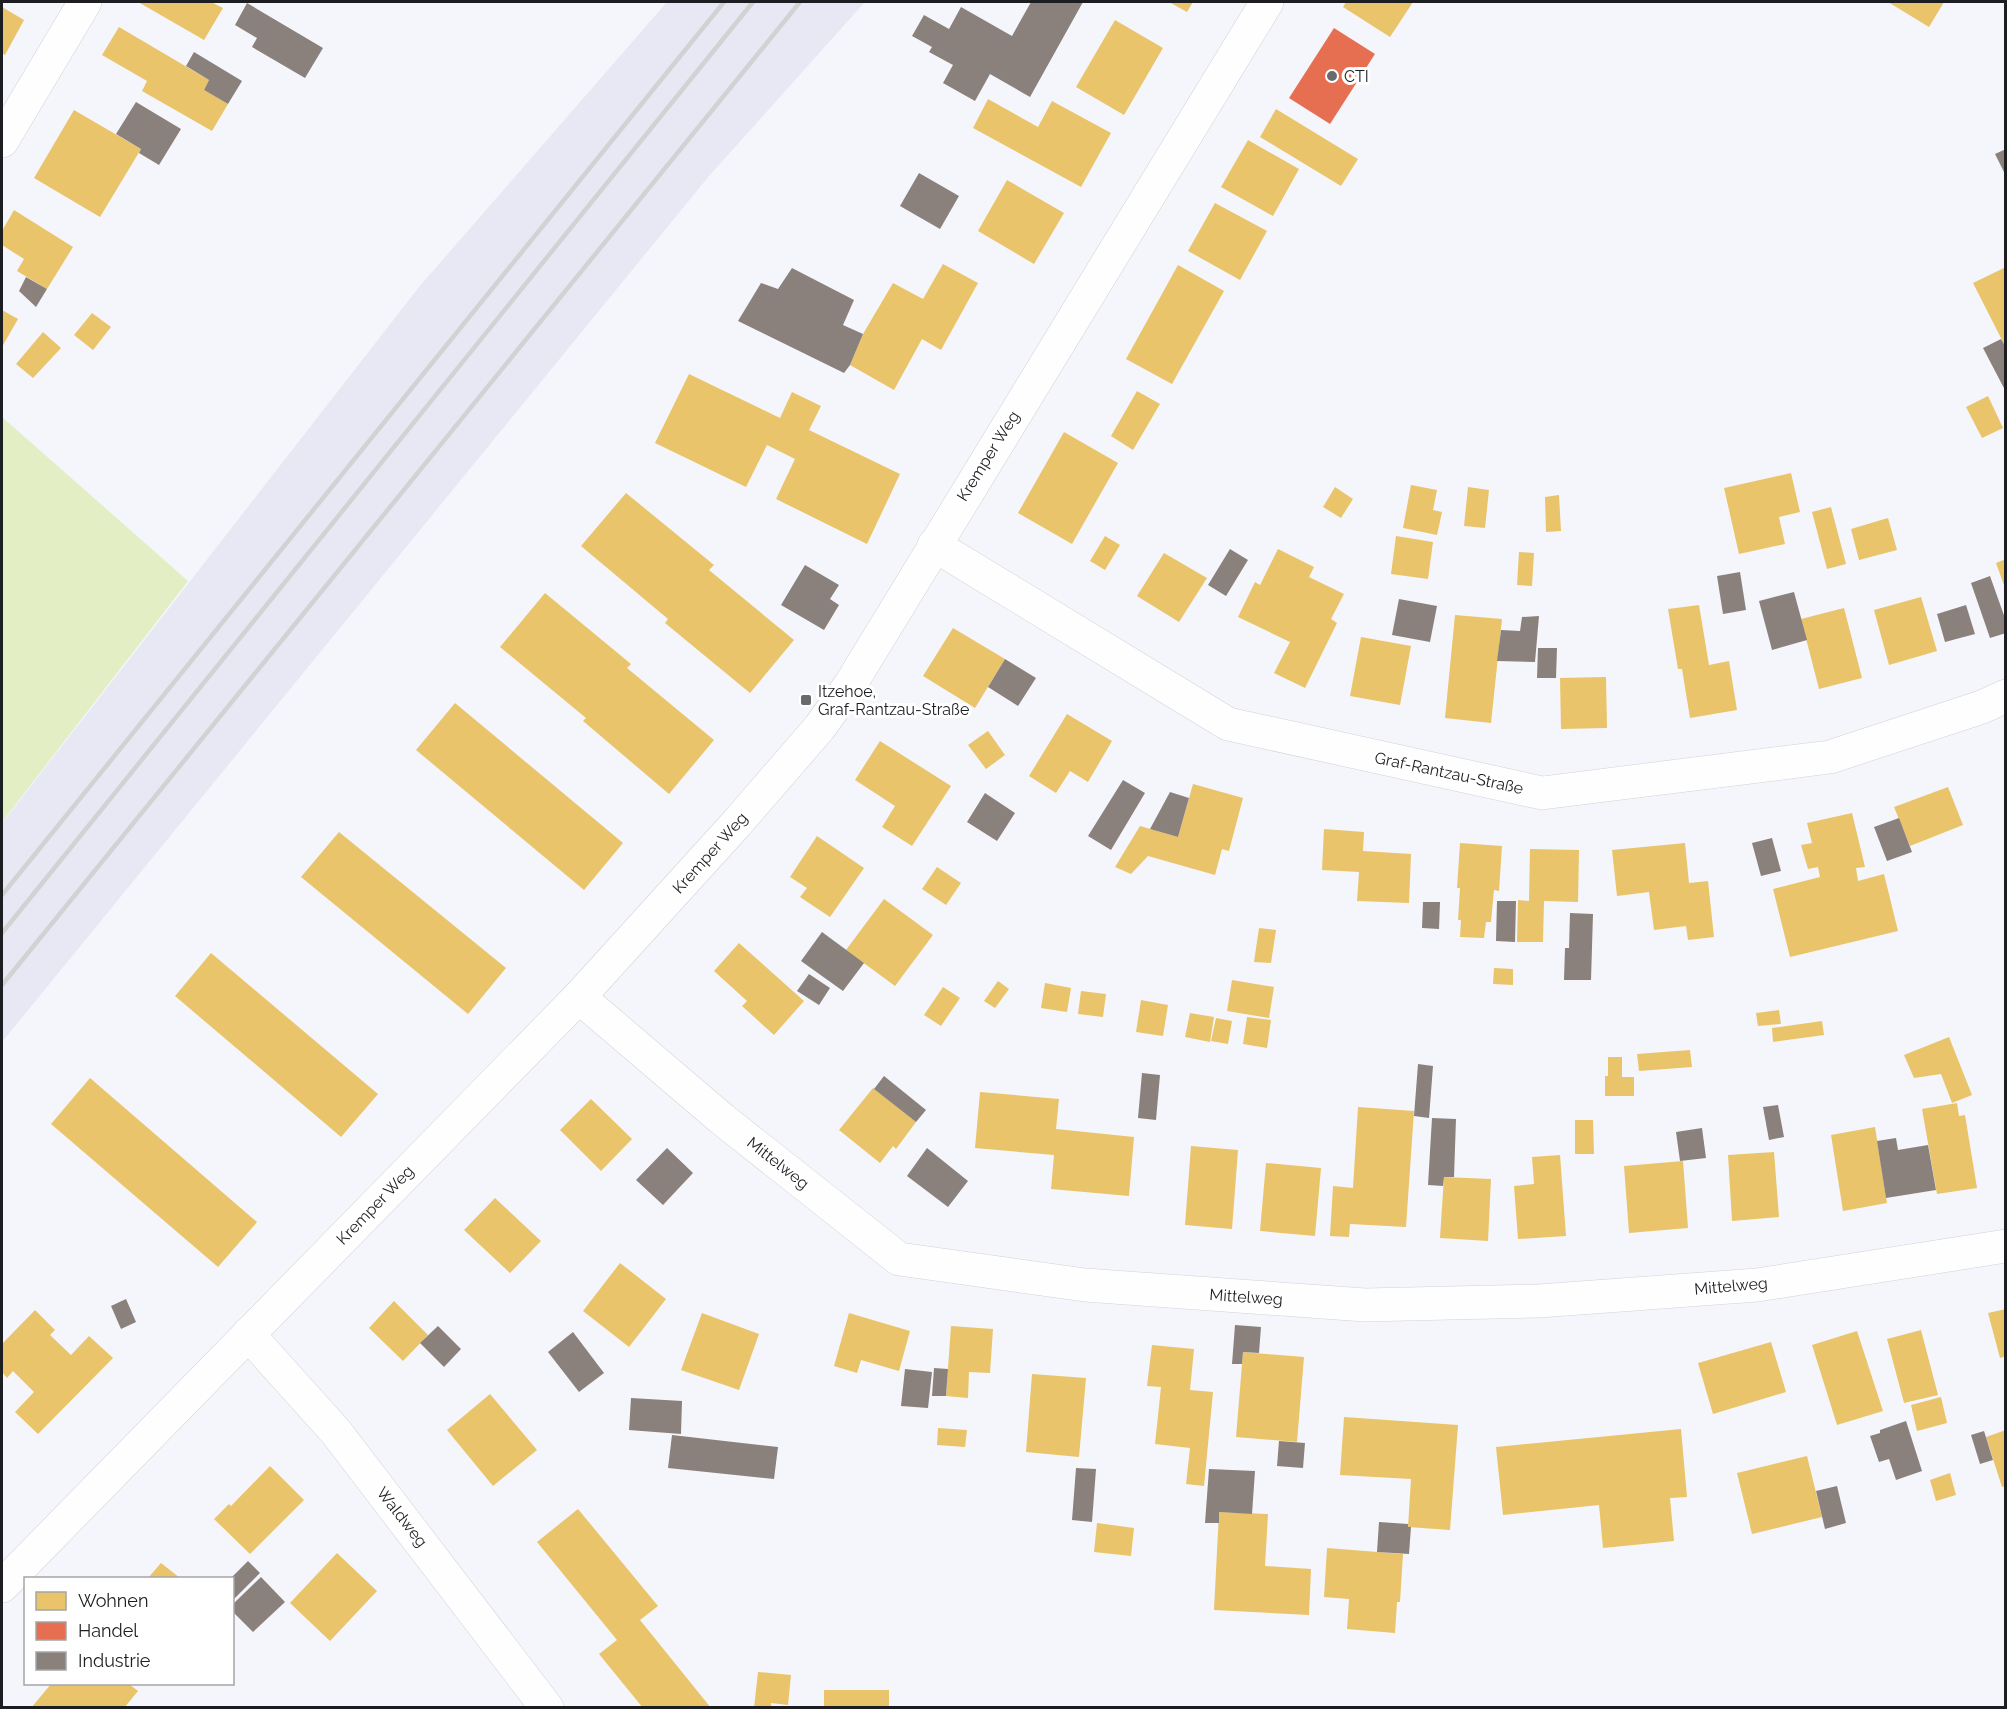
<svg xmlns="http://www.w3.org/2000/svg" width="2007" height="1709" viewBox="0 0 2007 1709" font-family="Raleway,sans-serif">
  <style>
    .built { fill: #e7e8f3 }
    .green { fill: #e3eec5 }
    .homes { fill: #e9c46a }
    .shops { fill: #e76f51 }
    .industry { fill: #8a817c }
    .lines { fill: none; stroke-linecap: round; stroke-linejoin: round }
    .minor-casing { stroke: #d1d2d7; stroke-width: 34 }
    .minor { stroke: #fefefe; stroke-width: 33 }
    .rail { stroke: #d2d2d4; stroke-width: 4.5 }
    .poi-dot { fill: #696a6e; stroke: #fff; stroke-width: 2 }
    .labels { text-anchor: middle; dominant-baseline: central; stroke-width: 6; stroke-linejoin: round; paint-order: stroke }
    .poi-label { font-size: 16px; fill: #1d1e22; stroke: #fff; text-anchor: start }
    .street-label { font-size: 16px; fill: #1d1e22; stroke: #fff }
  </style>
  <rect width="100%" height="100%" fill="#f5f6fb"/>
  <path class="built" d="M 667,2 L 865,2 L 709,176 L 2,1042 L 2,823 L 419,287 Z"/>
  <path class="green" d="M 2,417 L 188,581 L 2,822 Z"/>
  <g class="homes">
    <path d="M 138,2 L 211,2 L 223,8 L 204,40 Z"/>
    <path d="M 1169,2 L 1193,2 L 1187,12 Z"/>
    <path d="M 1346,2 L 1413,2 L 1390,37 L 1343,7 Z"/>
    <path d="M 1888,2 L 1944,2 L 1929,27 Z"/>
    <path d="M 2,7 L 24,20 L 5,55 L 2,53 Z"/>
    <path d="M 1115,20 L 1163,48 L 1124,115 L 1076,87 Z"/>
    <path d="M 119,27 L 209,80 L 204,90 L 228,104 L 212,131 L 142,91 L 147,81 L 102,55 Z"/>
    <path d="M 988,99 L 1038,127 L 1052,101 L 1111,133 L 1081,187 L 973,128 Z"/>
    <path d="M 1276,109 L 1358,159 L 1341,186 L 1260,137 Z"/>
    <path d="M 74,110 L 141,149 L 100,217 L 34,178 Z"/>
    <path d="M 1248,140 L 1299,169 L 1273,216 L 1221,187 Z"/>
    <path d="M 1007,180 L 1064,213 L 1034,264 L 978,231 Z"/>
    <path d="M 1215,203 L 1267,231 L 1240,280 L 1188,251 Z"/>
    <path d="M 14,210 L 73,247 L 47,289 L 17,271 L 24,259 L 2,245 L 2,231 Z"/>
    <path d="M 943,264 L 978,283 L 941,350 L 922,339 L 894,390 L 850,365 L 863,334 L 893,283 L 923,299 Z"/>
    <path d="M 1178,265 L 1224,291 L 1172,384 L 1126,359 Z"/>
    <path d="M 2006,267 L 2006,343 L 2004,344 L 1973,283 Z"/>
    <path d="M 2,310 L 18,319 L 2,347 Z"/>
    <path d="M 92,313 L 111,327 L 93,350 L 74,335 Z"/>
    <path d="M 43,332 L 61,348 L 33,378 L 16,364 Z"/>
    <path d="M 689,374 L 780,418 L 792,392 L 821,406 L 809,430 L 900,474 L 867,544 L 776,499 L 795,459 L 767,445 L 746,487 L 655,443 Z"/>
    <path d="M 1137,391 L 1160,404 L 1133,450 L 1111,436 Z"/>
    <path d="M 1988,396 L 2003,428 L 1982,438 L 1966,407 Z"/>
    <path d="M 1064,432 L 1118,463 L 1072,544 L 1018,513 Z"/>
    <path d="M 1791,473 L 1800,512 L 1779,517 L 1785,544 L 1739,554 L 1724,488 Z"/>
    <path d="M 1411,485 L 1437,490 L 1433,510 L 1442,512 L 1437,535 L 1403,528 Z"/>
    <path d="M 1335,487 L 1353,499 L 1341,518 L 1323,507 Z"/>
    <path d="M 1468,487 L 1489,490 L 1485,528 L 1464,526 Z"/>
    <path d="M 626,493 L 714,565 L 709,570 L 794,640 L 750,693 L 665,623 L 668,619 L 581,546 Z"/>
    <path d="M 1559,495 L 1561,531 L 1546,532 L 1545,497 Z"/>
    <path d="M 1831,507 L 1846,564 L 1827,569 L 1812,512 Z"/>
    <path d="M 1888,518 L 1897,550 L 1859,560 L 1851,529 Z"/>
    <path d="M 1105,536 L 1120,545 L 1105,570 L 1090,561 Z"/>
    <path d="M 1396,536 L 1433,542 L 1428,579 L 1391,574 Z"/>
    <path d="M 1278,549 L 1314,567 L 1309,577 L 1344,594 L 1331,619 L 1337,623 L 1305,688 L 1274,673 L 1290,642 L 1238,617 L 1255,582 L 1260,585 Z"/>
    <path d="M 1519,552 L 1534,553 L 1532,586 L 1517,585 Z"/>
    <path d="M 1164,553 L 1207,578 L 1179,622 L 1137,596 Z"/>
    <path d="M 2006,559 L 2006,588 L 2005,588 L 1996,563 Z"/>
    <path d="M 545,593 L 631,664 L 627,668 L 714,740 L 669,794 L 583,721 L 586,718 L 500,647 Z"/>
    <path d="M 1921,597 L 1937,651 L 1889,665 L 1874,610 Z"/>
    <path d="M 1699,605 L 1709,665 L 1729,661 L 1737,710 L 1690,718 L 1682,669 L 1678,669 L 1668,609 Z"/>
    <path d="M 1844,608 L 1862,678 L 1819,689 L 1801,619 Z"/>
    <path d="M 1455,615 L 1502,619 L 1491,723 L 1445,718 Z"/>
    <path d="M 953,628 L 1005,659 L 975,708 L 923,676 Z"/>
    <path d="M 1361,637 L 1411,646 L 1400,705 L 1350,696 Z"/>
    <path d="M 1606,677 L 1607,728 L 1561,729 L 1560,678 Z"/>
    <path d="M 455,703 L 623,843 L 584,890 L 416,750 Z"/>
    <path d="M 1067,714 L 1112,741 L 1088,782 L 1070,771 L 1056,793 L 1029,776 Z"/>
    <path d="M 988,731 L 1005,755 L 986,769 L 968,745 Z"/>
    <path d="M 880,741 L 951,786 L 912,846 L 882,827 L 895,806 L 855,780 Z"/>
    <path d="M 1193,784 L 1243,798 L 1229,851 L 1222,849 L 1215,875 L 1148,856 L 1131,874 L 1115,867 L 1140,826 L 1178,837 Z"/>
    <path d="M 1948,787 L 1963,825 L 1910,846 L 1894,807 Z"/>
    <path d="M 1852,813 L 1865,867 L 1856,868 L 1858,881 L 1884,874 L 1898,931 L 1790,957 L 1773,889 L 1820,877 L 1818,867 L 1808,869 L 1801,845 L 1812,843 L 1807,823 Z"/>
    <path d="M 1324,829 L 1364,832 L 1363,851 L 1411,854 L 1409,903 L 1357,901 L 1359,872 L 1322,870 Z"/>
    <path d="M 339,832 L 506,968 L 468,1014 L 301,877 Z"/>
    <path d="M 817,836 L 864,868 L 830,917 L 800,897 L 807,888 L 790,877 Z"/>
    <path d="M 1460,843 L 1502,846 L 1499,891 L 1494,890 L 1491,922 L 1486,922 L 1484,938 L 1460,937 L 1461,920 L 1458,920 L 1460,888 L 1457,888 Z"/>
    <path d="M 1685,843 L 1689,883 L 1708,881 L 1714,937 L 1688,940 L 1686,926 L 1654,930 L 1649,892 L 1617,896 L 1612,850 Z"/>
    <path d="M 1530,849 L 1579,850 L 1578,902 L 1544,901 L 1543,942 L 1517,942 L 1518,900 L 1529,901 Z"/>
    <path d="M 937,867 L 961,883 L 946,905 L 922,889 Z"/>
    <path d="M 884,899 L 933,935 L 895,986 L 846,950 Z"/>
    <path d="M 1259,928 L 1276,930 L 1271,963 L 1254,962 Z"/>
    <path d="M 739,943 L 804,1001 L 774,1035 L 742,1006 L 747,1001 L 714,971 Z"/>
    <path d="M 211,953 L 378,1094 L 341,1137 L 175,996 Z"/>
    <path d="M 1494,968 L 1513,969 L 1513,985 L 1493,984 Z"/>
    <path d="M 1232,980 L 1274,987 L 1269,1018 L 1227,1011 Z"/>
    <path d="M 998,981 L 1009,989 L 995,1008 L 984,1001 Z"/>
    <path d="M 1045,983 L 1071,988 L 1067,1012 L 1041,1008 Z"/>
    <path d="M 943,987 L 960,998 L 941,1026 L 924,1015 Z"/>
    <path d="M 1081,991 L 1106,994 L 1103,1017 L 1078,1014 Z"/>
    <path d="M 1141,1000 L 1168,1005 L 1163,1036 L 1136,1032 Z"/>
    <path d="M 1779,1010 L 1781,1024 L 1758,1026 L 1756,1013 Z"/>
    <path d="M 1190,1013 L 1214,1017 L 1210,1042 L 1185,1037 Z"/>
    <path d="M 1247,1017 L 1271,1020 L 1267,1048 L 1243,1044 Z"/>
    <path d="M 1216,1018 L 1232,1021 L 1228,1044 L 1211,1041 Z"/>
    <path d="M 1822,1021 L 1824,1035 L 1773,1042 L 1772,1028 Z"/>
    <path d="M 1949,1037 L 1972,1095 L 1952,1103 L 1941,1074 L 1914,1078 L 1904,1055 Z"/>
    <path d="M 1690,1050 L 1692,1067 L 1639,1071 L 1637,1054 Z"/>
    <path d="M 1608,1057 L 1622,1057 L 1622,1077 L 1634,1077 L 1634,1096 L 1605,1096 L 1605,1076 L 1608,1076 Z"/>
    <path d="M 90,1078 L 257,1222 L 218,1267 L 51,1124 Z"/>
    <path d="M 873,1088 L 916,1122 L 896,1149 L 893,1146 L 880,1163 L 839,1130 Z"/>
    <path d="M 980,1092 L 1059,1099 L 1056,1129 L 1134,1137 L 1129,1196 L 1051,1189 L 1054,1155 L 975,1148 Z"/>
    <path d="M 591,1099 L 632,1139 L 601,1171 L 560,1130 Z"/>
    <path d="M 1957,1103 L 1959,1116 L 1965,1115 L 1977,1188 L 1937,1194 L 1922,1109 Z"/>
    <path d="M 1358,1107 L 1414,1111 L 1406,1227 L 1350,1224 L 1349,1237 L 1330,1236 L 1333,1186 L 1353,1188 Z"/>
    <path d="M 1575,1120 L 1593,1120 L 1594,1154 L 1575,1154 Z"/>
    <path d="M 1875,1127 L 1887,1203 L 1843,1211 L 1831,1135 Z"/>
    <path d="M 1191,1146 L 1238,1150 L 1232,1229 L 1185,1225 Z"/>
    <path d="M 1774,1152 L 1779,1217 L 1732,1221 L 1728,1155 Z"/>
    <path d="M 1560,1155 L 1566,1236 L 1518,1239 L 1514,1186 L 1534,1184 L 1532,1157 Z"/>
    <path d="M 1683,1161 L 1688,1228 L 1629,1233 L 1624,1166 Z"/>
    <path d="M 1266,1163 L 1321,1168 L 1315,1236 L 1260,1231 Z"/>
    <path d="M 1444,1177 L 1491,1179 L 1488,1241 L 1440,1238 Z"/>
    <path d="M 495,1198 L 541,1241 L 510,1273 L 464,1230 Z"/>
    <path d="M 620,1263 L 666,1299 L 629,1347 L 583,1311 Z"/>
    <path d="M 394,1301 L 428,1335 L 403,1361 L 369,1328 Z"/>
    <path d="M 2006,1309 L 2006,1356 L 2000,1358 L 1988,1313 Z"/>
    <path d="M 35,1310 L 55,1330 L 50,1335 L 71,1355 L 89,1336 L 113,1358 L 38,1434 L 15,1412 L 34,1392 L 13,1371 L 7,1378 L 2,1372 L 2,1344 Z"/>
    <path d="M 702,1313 L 759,1334 L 739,1390 L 681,1370 Z"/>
    <path d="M 849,1313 L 910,1331 L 899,1371 L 861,1360 L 857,1373 L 834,1366 Z"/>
    <path d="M 951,1326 L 993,1329 L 990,1373 L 969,1372 L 968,1398 L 946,1396 Z"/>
    <path d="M 1921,1330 L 1938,1395 L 1904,1403 L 1887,1339 Z"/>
    <path d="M 1857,1331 L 1883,1411 L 1837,1425 L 1812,1345 Z"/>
    <path d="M 1771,1342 L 1786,1392 L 1713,1414 L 1698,1363 Z"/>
    <path d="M 1152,1345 L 1194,1349 L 1190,1390 L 1213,1392 L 1204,1486 L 1186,1484 L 1190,1448 L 1155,1444 L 1161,1387 L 1147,1386 Z"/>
    <path d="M 1243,1352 L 1304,1357 L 1297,1442 L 1236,1437 Z"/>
    <path d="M 1032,1374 L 1086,1378 L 1079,1457 L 1026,1452 Z"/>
    <path d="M 490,1394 L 537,1450 L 493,1486 L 447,1430 Z"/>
    <path d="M 1941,1397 L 1947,1423 L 1917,1431 L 1911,1405 Z"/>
    <path d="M 1344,1417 L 1458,1425 L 1450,1530 L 1408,1527 L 1411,1479 L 1340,1475 Z"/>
    <path d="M 938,1428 L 967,1430 L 965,1447 L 937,1445 Z"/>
    <path d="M 1681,1429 L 1687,1497 L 1670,1498 L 1674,1541 L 1603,1548 L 1599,1505 L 1503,1515 L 1496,1447 Z"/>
    <path d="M 2006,1430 L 2006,1486 L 2002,1487 L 1986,1437 Z"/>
    <path d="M 1807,1456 L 1822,1517 L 1752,1534 L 1737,1473 Z"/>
    <path d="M 270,1466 L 304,1500 L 250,1554 L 214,1519 L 229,1504 L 231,1506 Z"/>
    <path d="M 1950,1473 L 1956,1495 L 1936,1501 L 1930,1480 Z"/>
    <path d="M 578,1509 L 658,1606 L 640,1620 L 711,1708 L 643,1708 L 599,1654 L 617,1640 L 537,1542 Z"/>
    <path d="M 1219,1512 L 1268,1514 L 1265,1566 L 1311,1569 L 1309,1615 L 1214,1610 Z"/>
    <path d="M 1097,1523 L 1134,1528 L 1131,1556 L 1094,1552 Z"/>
    <path d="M 1327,1548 L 1403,1554 L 1400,1602 L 1397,1602 L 1395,1633 L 1347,1629 L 1349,1599 L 1324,1597 Z"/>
    <path d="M 337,1553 L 377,1591 L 330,1641 L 290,1603 Z"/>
    <path d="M 161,1563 L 180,1578 L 148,1578 Z"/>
    <path d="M 758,1672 L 791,1675 L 788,1705 L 771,1703 L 771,1708 L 754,1708 Z"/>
    <path d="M 51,1684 L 129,1684 L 138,1691 L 124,1708 L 31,1708 Z"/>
    <rect x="824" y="1690" width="65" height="18"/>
  </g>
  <path class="shops" d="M 1334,28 L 1375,54 L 1330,124 L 1289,98 Z"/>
  <g class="industry">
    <path d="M 1031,2 L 1083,2 L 1030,97 L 990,74 L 975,101 L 943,83 L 953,65 L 929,52 L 932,47 L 912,36 L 924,15 L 949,29 L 961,7 L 1012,36 Z"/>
    <path d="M 247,3 L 323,48 L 305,78 L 252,47 L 257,38 L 235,25 Z"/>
    <path d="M 194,52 L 242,81 L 228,104 L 204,90 L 209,80 L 186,66 Z"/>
    <path d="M 136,102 L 181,129 L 159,165 L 139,153 L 141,149 L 116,134 Z"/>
    <path d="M 2006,149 L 2006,176 L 1995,154 Z"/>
    <path d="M 919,173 L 959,196 L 940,229 L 900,206 Z"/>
    <path d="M 792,268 L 854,300 L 843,325 L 863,334 L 850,365 L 844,373 L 738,321 L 761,283 L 778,289 Z"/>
    <path d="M 26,277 L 47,289 L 36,307 L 19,291 Z"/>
    <path d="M 2001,339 L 2004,344 L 2006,343 L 2006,392 L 1983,348 Z"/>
    <path d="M 1230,549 L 1248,560 L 1226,596 L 1208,585 Z"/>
    <path d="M 805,565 L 839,585 L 830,599 L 839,605 L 824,630 L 781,605 Z"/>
    <path d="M 1740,572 L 1746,610 L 1723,614 L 1717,576 Z"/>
    <path d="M 1990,576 L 2006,621 L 2006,633 L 1990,638 L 1971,583 Z"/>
    <path d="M 1794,592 L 1807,640 L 1772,650 L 1759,601 Z"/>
    <path d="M 1399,599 L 1437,606 L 1430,642 L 1392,635 Z"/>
    <path d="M 1966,605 L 1975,634 L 1945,642 L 1937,614 Z"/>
    <path d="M 1539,616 L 1535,662 L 1497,661 L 1501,630 L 1520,631 L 1522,617 Z"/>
    <path d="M 1538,648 L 1557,648 L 1556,678 L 1537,678 Z"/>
    <path d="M 1005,659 L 1036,678 L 1018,706 L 988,687 Z"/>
    <path d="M 1123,780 L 1145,793 L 1111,850 L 1088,836 Z"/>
    <path d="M 1170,792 L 1189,798 L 1178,837 L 1150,829 Z"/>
    <path d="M 985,793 L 1015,813 L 997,841 L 967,822 Z"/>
    <path d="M 1899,818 L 1912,852 L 1887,861 L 1874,827 Z"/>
    <path d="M 1772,838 L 1781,871 L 1761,876 L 1752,843 Z"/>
    <path d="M 1497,901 L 1516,901 L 1515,942 L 1496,941 Z"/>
    <path d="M 1423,902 L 1440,902 L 1439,929 L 1422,928 Z"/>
    <path d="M 1570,913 L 1593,914 L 1591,980 L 1564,980 L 1565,948 L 1569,948 Z"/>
    <path d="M 822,932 L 864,963 L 843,991 L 801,961 Z"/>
    <path d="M 809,974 L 830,988 L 819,1005 L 797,991 Z"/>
    <path d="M 1418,1064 L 1433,1066 L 1429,1118 L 1414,1116 Z"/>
    <path d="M 1142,1073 L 1160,1075 L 1156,1120 L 1138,1118 Z"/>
    <path d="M 884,1076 L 926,1110 L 916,1122 L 874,1089 Z"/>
    <path d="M 1778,1105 L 1784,1137 L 1769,1140 L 1763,1107 Z"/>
    <path d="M 1432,1118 L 1456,1119 L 1454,1177 L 1444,1177 L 1443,1186 L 1428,1185 Z"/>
    <path d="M 1702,1128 L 1706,1158 L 1680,1161 L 1676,1132 Z"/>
    <path d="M 1896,1138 L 1898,1150 L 1928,1145 L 1936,1190 L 1886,1198 L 1877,1141 Z"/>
    <path d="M 667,1148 L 693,1173 L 663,1205 L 636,1180 Z"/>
    <path d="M 927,1148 L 968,1181 L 948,1207 L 907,1176 Z"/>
    <path d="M 126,1299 L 136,1322 L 121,1329 L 111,1306 Z"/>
    <path d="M 1235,1325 L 1261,1327 L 1259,1353 L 1243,1352 L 1242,1364 L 1232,1364 Z"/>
    <path d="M 438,1326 L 461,1349 L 444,1367 L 420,1343 Z"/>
    <path d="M 573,1332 L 604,1373 L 579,1392 L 548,1352 Z"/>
    <path d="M 934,1368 L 948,1369 L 946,1396 L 932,1396 Z"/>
    <path d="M 905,1369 L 932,1372 L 928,1408 L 901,1406 Z"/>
    <path d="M 631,1398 L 682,1401 L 681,1434 L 629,1430 Z"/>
    <path d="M 1906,1421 L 1922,1471 L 1896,1480 L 1889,1459 L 1879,1462 L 1870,1436 L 1880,1433 L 1880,1430 Z"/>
    <path d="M 1984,1431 L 1993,1460 L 1980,1464 L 1971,1435 Z"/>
    <path d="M 672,1435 L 778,1447 L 774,1479 L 668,1468 Z"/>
    <path d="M 1279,1441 L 1305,1443 L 1303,1468 L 1277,1466 Z"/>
    <path d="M 1076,1468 L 1096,1469 L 1092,1522 L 1072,1520 Z"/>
    <path d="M 1209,1469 L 1255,1471 L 1252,1514 L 1219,1512 L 1219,1523 L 1205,1523 Z"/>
    <path d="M 1837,1486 L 1846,1523 L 1825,1529 L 1816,1491 Z"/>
    <path d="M 1379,1522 L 1408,1524 L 1408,1527 L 1411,1527 L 1409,1554 L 1377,1552 Z"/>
    <path d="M 248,1561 L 260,1573 L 232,1601 L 232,1577 Z"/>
    <path d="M 261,1577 L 285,1602 L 253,1632 L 232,1611 L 232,1605 Z"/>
  </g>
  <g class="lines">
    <defs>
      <g id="minor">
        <path d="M 2,141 L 85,2"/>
        <path d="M 934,545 L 1228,724 L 1542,793 L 1830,757 L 1982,707 L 2006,696"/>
        <path d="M 579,997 L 722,1119 L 899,1259 L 1085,1285 L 1365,1305 L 1539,1301 L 1757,1285 L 2006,1246"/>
        <path d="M 248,1334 L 336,1432 L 547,1708"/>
        <path d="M 2,1586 L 579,997 L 737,823 L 820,727 L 850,685 L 1267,2"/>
      </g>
    </defs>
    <use href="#minor" class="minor-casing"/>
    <use href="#minor" class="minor"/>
    <g class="rail">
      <path d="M 2,895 L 724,2"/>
      <path d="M 2,933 L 753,2"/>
      <path d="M 2,985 L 800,2"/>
    </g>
  </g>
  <g class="poi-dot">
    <circle cx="1332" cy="76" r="6"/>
    <rect x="800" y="694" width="12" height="12" rx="3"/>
  </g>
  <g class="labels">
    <g class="poi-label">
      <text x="1344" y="76">CTI</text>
      <text x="818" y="691">Itzehoe,<tspan x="818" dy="18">Graf-Rantzau-Straße</tspan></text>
    </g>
    <g class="street-label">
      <text transform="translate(988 456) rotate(-58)">Kremper Weg</text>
      <text transform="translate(1449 773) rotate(12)">Graf-Rantzau-Straße</text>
      <text transform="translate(710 853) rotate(-48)">Kremper Weg</text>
      <text transform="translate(778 1163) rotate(38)">Mittelweg</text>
      <text transform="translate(375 1205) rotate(-46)">Kremper Weg</text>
      <text transform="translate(1731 1286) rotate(-5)">Mittelweg</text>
      <text transform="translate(1246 1297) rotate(4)">Mittelweg</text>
      <text transform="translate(402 1517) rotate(52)">Waldweg</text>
    </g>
  </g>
  <rect width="2007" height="1709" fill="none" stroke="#1d1e22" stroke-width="6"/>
  <rect x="24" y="1577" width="210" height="108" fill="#ffffff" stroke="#a5a5a7" stroke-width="1.5"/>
  <rect x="36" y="1592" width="30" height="18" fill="#e9c46a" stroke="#a5a5a7" stroke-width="1.5"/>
  <text x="78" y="1607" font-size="18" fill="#1d1e22">Wohnen</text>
  <rect x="36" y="1622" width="30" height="18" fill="#e76f51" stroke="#a5a5a7" stroke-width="1.5"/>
  <text x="78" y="1637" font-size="18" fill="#1d1e22">Handel</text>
  <rect x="36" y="1652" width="30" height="18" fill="#8a817c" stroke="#a5a5a7" stroke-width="1.5"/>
  <text x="78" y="1667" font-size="18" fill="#1d1e22">Industrie</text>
</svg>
